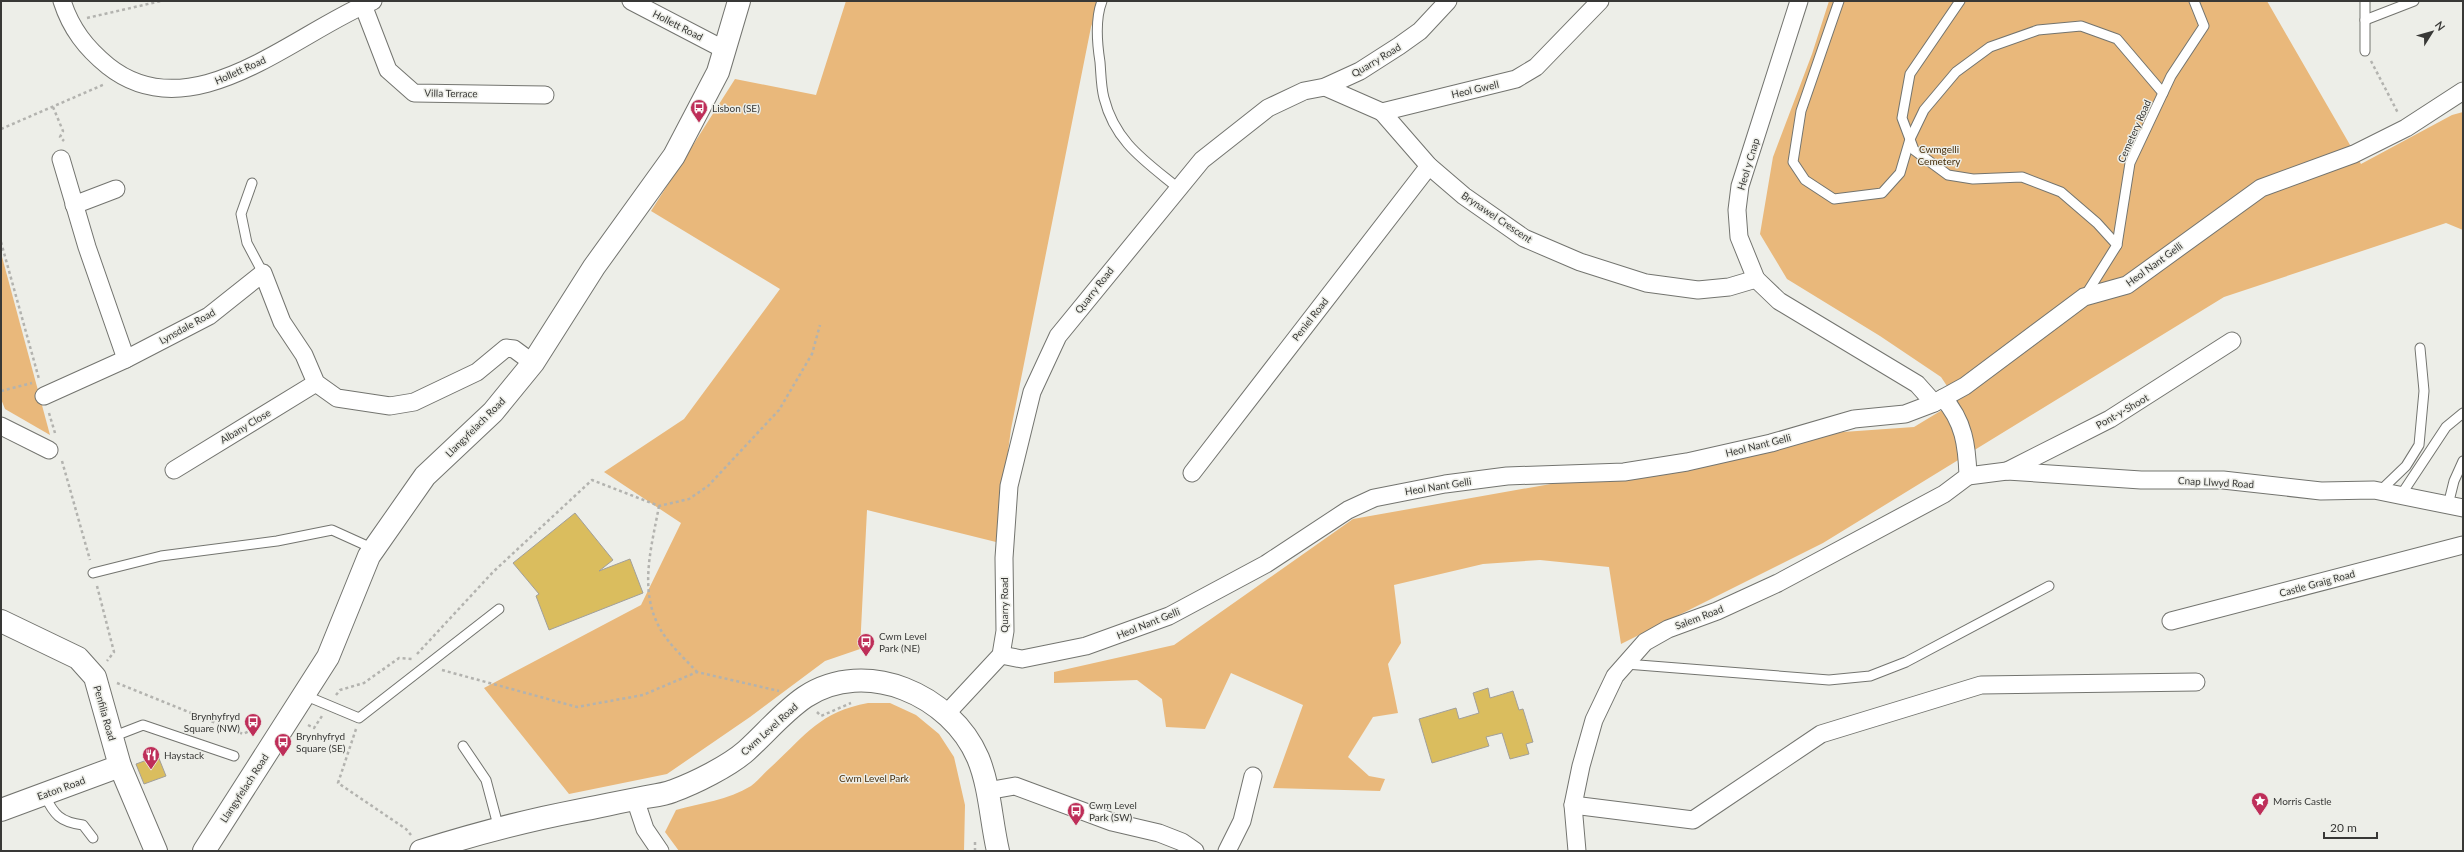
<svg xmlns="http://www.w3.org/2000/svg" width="2464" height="852" viewBox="0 0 2464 852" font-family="Lato,sans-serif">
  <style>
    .green { fill: #e9b87b }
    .building { fill: #dabd5e; stroke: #a19f9a }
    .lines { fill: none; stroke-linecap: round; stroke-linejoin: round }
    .lane-casing { stroke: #73746f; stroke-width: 11 }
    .street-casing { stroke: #73746f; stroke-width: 19 }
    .secondary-casing { stroke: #73746f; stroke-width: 24 }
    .path { stroke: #b3b3af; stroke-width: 2.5; stroke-dasharray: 3 3; stroke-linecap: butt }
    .lane { stroke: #fff; stroke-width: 9 }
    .street { stroke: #fff; stroke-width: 17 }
    .secondary { stroke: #fff; stroke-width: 22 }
    .labels { text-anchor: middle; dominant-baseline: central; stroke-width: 3; stroke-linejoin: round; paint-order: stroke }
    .street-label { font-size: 10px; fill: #383836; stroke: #edeee8 }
    .poi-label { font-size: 10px; fill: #383836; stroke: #edeee8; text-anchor: start }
    .park-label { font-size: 10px; fill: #472f0c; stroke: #edeee8 }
  </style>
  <rect width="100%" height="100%" fill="#edeee8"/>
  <g class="green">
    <path d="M 846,1 L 1100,1 L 1091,27 L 1011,429 L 996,542 L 867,510 L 860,649 L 825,661 L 750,717 L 667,774 L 569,794 L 484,688 L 641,605 L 681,523 L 604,472 L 684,419 L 780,289 L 651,211 L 735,79 L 816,95 Z"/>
    <path d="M 1829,1 L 2267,1 L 2361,164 L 2452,115 L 2463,112 L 2463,230 L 2446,223 L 2224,297 L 1823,543 L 1621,644 L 1609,567 L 1540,560 L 1483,564 L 1394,585 L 1401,643 L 1388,664 L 1398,713 L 1373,717 L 1348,757 L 1369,776 L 1385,779 L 1380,791 L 1273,788 L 1303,705 L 1231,673 L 1205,729 L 1166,727 L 1162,699 L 1137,680 L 1054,683 L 1054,672 L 1174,645 L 1353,519 L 1843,432 L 1914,427 L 1957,401 L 1941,377 L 1880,336 L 1787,279 L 1760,234 L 1773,157 L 1812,54 Z"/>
    <path d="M 1,253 L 50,435 L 5,409 L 1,399 Z"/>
    <path d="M 868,703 L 890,703 L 916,715 L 939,734 L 954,757 L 965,805 L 964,851 L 679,851 L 665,832 L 676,810 C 701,803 728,800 751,786 C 758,781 764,773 771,767 C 805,736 819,712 868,703 Z"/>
  </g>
  <g class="building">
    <path d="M 575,513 L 613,560 L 599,571 L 630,559 L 643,593 L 549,630 L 536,596 L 539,594 L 513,563 Z"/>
    <path d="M 1488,688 L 1490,698 L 1513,691 L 1519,710 L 1523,709 L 1533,742 L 1526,744 L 1529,754 L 1510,759 L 1502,733 L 1486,737 L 1489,746 L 1432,763 L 1419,719 L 1456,708 L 1459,719 L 1479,713 L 1473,693 Z"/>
    <path d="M 158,756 L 166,776 L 144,784 L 136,764 Z"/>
  </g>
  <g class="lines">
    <defs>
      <g id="lane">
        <path d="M 1102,1 C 1095,19 1097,43 1100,62 C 1101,74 1101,87 1104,98 C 1115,142 1145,161 1178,188"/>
        <path d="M 1839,1 L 1801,111 L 1793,162 L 1805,180 L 1834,199 L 1882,193 L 1900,173 L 1910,139 L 1924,110 L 1956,72 L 1990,47 L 2038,30 L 2081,26 L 2117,39 L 2163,93"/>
        <path d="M 1960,1 L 1910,74 L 1902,118 L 1914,150 L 1948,175 L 1973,179 L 2022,177 L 2061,192 L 2097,223 L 2117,245"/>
        <path d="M 2365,1 L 2365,51"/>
        <path d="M 2365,20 L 2414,1"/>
        <path d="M 252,183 L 241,214 L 247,243 L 263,273"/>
        <path d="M 2085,296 L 2117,245 L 2130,163 L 2171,76 L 2204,26 L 2194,1"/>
        <path d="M 2380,491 L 2406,466 L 2419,445 L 2424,391 L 2420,348"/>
        <path d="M 2401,495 L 2446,427 L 2463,413"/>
        <path d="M 2448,505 L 2454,481 L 2463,461"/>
        <path d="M 93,573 L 161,556 L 277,541 L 332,530 L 374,549"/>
        <path d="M 1626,664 L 1829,680 L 1870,676 L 1906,662 L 2049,586"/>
        <path d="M 304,695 L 359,718 L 499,609"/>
        <path d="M 112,737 L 143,725 L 234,756"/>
        <path d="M 463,746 L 486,780 L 499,829"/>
        <path d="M 44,794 C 54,815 60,822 83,825 L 93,838"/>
      </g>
      <g id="street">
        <path d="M 62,1 C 71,29 86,48 108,66 C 192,133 296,32 373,1"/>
        <path d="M 631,1 L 725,50"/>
        <path d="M 1799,1 L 1740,186 L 1737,210 L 1739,237 L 1756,279 L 1779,301 L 1917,384 L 1934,403"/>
        <path d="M 363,5 L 388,70 L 414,93 L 545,95"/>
        <path d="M 1325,87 L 1382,112 L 1516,79 L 1536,67 L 1600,1"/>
        <path d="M 1382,112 L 1429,166 L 1464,196 L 1524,238 L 1580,262 L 1646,283 L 1698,290 L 1729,287 L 1756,279"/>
        <path d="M 61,159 L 87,247 L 126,359"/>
        <path d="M 74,205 L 116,189"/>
        <path d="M 44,396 L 126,359 L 209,316 L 263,273 L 282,322 L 304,355 L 316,383 L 337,398 L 390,406 L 414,402 L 477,372 L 506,348 L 514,349 L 533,363"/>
        <path d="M 1,426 L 49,450"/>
        <path d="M 174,470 L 316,383"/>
        <path d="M 2007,471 L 2110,419 L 2232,341"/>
        <path d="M 1192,473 L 1429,166"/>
        <path d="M 1968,476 L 2007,471 L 2141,480 L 2223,480 L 2321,491 L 2374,490 L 2463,508"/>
        <path d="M 2171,621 L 2463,545"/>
        <path d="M 1001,655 L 1022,659 L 1086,646 L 1169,616 L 1266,564 L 1348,510 L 1374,498 L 1445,484 L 1507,476 L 1624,472 L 1687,462 L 1771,443 L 1854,419 L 1905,414 L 1934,403 L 1965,386 L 2084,297 L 2127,285 L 2261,188 L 2354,154 L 2406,128 L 2463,91"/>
        <path d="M 947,713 L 1001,655 L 1005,631 L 1004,558 L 1009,486 L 1032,392 L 1058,336 L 1202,160 L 1268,108 L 1304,91 L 1325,87 L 1360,71 L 1399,46 L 1420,31 L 1448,1"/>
        <path d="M 987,791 L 1015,786 L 1112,822 L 1159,833 L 1182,842 L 1195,851"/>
        <path d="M 635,799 L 645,829 L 660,851"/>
        <path d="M 1573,805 L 1693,820 L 1821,734 L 1981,685 L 2196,682"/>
        <path d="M 1227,851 L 1242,821 L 1253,776"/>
        <path d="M 1577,851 L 1573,805 L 1581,766 L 1594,720 L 1615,676 L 1645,642 L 1668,629 L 1717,611 L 1778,583 L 1944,494 L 1968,476 C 1967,446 1964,421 1943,398"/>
      </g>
      <g id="secondary">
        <path d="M 1,621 L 78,658 L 95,677 L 120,766 L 156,851"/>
        <path d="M 1,810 L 120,766"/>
        <path d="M 204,851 L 328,657 L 369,556 L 425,476 L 493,412 L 533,363 L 594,267 L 674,156 L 718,72 L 739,1"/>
        <path d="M 421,851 C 472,835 524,821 576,811 C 598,807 619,802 641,798 C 651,796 663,795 673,791 C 695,783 729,766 746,751 C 766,733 783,712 805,697 C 866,657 951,695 978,758 C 990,787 991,821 998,851"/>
      </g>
    </defs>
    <use href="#lane" class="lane-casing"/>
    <use href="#street" class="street-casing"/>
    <use href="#secondary" class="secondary-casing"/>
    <g class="path">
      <path d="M 87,18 L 161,1"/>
      <path d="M 2371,61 L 2398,113"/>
      <path d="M 53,107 L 63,131 L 60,137 L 64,141"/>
      <path d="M 1,129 L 105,84"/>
      <path d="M 1,242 L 39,379"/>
      <path d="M 1,391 L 32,383"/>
      <path d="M 49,413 L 55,433"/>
      <path d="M 62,461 L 90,560"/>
      <path d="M 659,506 C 651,550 637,595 664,635 C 673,648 686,660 697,672"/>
      <path d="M 97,586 L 114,652 L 107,661"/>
      <path d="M 417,654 L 493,572 L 592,480 L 659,506 L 689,499 L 708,486 L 779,410 L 812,354 L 820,325"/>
      <path d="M 442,670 L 577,707 L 643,695 L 697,672 L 779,691"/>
      <path d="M 117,683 L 243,734 L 260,726"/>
      <path d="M 336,695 L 340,690 L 364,683 L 399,658 L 413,659"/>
      <path d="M 817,712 L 821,716 L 851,703"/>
      <path d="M 308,725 L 314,728 L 322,716"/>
      <path d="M 356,729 L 338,783 L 406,829 L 411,835"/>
      <path d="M 975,842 L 975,851"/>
    </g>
    <use href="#lane" class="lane"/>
    <use href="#street" class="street"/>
    <use href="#secondary" class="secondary"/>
  </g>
  <defs>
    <symbol id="bus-pin" viewBox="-11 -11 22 30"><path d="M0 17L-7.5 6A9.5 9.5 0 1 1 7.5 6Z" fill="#be2e59" stroke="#edeee8"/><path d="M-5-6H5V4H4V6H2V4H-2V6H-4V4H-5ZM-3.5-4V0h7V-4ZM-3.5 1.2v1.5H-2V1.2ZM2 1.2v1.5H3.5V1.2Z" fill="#fff"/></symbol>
    <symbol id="restaurant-pin" viewBox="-11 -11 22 30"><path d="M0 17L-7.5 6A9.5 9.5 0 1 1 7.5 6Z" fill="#be2e59" stroke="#edeee8"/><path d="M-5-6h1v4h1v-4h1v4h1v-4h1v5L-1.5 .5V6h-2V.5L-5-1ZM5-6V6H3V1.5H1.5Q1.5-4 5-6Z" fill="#fff"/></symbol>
    <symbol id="sight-pin" viewBox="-11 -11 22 30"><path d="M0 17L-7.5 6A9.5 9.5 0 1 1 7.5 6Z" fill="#be2e59" stroke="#edeee8"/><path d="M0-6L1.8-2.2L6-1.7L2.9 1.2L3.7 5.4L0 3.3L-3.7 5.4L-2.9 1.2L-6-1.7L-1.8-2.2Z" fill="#fff"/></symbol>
  </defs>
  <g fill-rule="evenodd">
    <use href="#bus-pin" x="689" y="98" width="20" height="27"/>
    <use href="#bus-pin" x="856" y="632" width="20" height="27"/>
    <use href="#bus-pin" x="243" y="712" width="20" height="27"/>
    <use href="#bus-pin" x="273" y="732" width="20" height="27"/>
    <use href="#restaurant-pin" x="141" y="745" width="20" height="27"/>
    <use href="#sight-pin" x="2250" y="791" width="20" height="27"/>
    <use href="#bus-pin" x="1066" y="801" width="20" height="27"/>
  </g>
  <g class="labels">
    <g class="street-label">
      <text transform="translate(678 25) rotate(27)">Hollett Road</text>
      <text transform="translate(1376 60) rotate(-31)">Quarry Road</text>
      <text transform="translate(240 70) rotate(-24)">Hollett Road</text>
      <text transform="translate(1475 89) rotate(-13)">Heol Gwell</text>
      <text transform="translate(451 93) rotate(1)">Villa Terrace</text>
      <text transform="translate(2134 131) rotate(-66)">Cemetery Road</text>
      <text transform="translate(1748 164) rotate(-73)">Heol y Cnap</text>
      <text transform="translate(1497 217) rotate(34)">Brynawel Crescent</text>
      <text transform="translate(2154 264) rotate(-36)">Heol Nant Gelli</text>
      <text transform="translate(1094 290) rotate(-52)">Quarry Road</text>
      <text transform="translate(1310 319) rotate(-52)">Peniel Road</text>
      <text transform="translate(187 326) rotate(-29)">Lynsdale Road</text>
      <text transform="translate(2122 411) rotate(-30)">Pont-y-Shoot</text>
      <text transform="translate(245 426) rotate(-31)">Albany Close</text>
      <text transform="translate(475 427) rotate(-45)">Llangyfelach Road</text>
      <text transform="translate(1758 445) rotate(-14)">Heol Nant Gelli</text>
      <text transform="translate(2216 482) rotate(3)">Cnap Llwyd Road</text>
      <text transform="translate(1438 486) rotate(-9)">Heol Nant Gelli</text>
      <text transform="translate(2317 583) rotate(-15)">Castle Graig Road</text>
      <text transform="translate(1004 605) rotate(-90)">Quarry Road</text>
      <text transform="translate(1699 617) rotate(-21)">Salem Road</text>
      <text transform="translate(1148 623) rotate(-22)">Heol Nant Gelli</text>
      <text transform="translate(105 713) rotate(74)">Penfilia Road</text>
      <text transform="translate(769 729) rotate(-42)">Cwm Level Road</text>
      <text transform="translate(61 788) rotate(-20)">Eaton Road</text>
      <text transform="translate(244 788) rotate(-57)">Llangyfelach Road</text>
    </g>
    <g class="poi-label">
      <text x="712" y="108">Lisbon (SE)</text>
      <text x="879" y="636">Cwm Level<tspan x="879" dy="12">Park (NE)</tspan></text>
      <text x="240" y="716" text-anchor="end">Brynhyfryd<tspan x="240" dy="12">Square (NW)</tspan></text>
      <text x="296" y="736">Brynhyfryd<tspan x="296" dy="12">Square (SE)</tspan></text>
      <text x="164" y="755">Haystack</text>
      <text x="2273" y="801">Morris Castle</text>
      <text x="1089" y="805">Cwm Level<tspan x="1089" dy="12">Park (SW)</tspan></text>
    </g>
    <g class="park-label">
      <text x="1939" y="149">Cwmgelli<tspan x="1939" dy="12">Cemetery</tspan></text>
      <text x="874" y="778">Cwm Level Park</text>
    </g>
  </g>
  <rect width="2464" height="852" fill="none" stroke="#383836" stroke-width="4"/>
  <g transform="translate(2432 32) rotate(53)" stroke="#edeee8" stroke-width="3" paint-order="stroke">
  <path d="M0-3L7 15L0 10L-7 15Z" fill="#383836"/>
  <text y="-6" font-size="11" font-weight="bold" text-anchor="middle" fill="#383836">N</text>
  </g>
  <path d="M2324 832v6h53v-6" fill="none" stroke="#383836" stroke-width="2"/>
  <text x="2330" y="832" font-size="12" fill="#383836" stroke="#edeee8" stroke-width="3" paint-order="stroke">20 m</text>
</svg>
